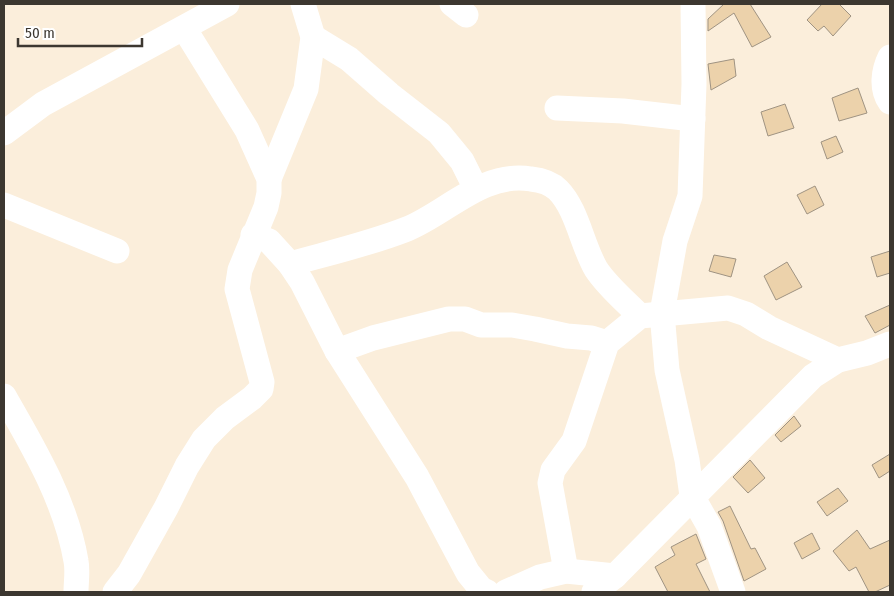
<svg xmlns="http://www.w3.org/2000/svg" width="894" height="596" viewBox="0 0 894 596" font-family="'Fira Sans Condensed',sans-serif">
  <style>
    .building { fill: #ecd2ab; stroke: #9f9382 }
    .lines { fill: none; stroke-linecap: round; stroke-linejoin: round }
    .minor { stroke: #fff; stroke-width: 25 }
  </style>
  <rect width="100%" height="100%" fill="#fbeedb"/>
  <g class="building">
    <path d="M 724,4 L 750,4 L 771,37 L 752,47 L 734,13 L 708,31 L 708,19 Z"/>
    <path d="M 822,4 L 839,4 L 851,16 L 833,36 L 824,26 L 818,31 L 807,20 Z"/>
    <path d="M 734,59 L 736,76 L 711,90 L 708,64 Z"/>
    <path d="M 858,88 L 867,113 L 839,121 L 832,98 Z"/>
    <path d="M 785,104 L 794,128 L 768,136 L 761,112 Z"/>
    <path d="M 836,136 L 843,152 L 827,159 L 821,142 Z"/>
    <path d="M 815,186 L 824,205 L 807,214 L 797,195 Z"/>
    <path d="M 890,251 L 890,273 L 877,277 L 871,257 Z"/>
    <path d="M 714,255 L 736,259 L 731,277 L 709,271 Z"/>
    <path d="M 787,262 L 802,287 L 776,300 L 764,276 Z"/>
    <path d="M 890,305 L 890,325 L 875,333 L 865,316 Z"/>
    <path d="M 794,416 L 801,426 L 781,442 L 775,435 Z"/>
    <path d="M 890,454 L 890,471 L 879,478 L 872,465 Z"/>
    <path d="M 750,460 L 765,478 L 748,493 L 733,477 Z"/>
    <path d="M 838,488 L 848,501 L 827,516 L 817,502 Z"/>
    <path d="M 730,506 L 751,549 L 755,548 L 766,569 L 744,581 L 723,521 L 718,512 Z"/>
    <path d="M 857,530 L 870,549 L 890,540 L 890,585 L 875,592 L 869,592 L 856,567 L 849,571 L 833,551 Z"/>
    <path d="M 812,533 L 820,549 L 802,559 L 794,543 Z"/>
    <path d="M 696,534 L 706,559 L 696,564 L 710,592 L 668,592 L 655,567 L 675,555 L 671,547 Z"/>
  </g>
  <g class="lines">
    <g class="minor">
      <path d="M 452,4 L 466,15"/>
      <path d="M 693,4 L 694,84 L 690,196 L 675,241 L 662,313 L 667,370 L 687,460 L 692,496 L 709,526 L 733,592"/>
      <path d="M 313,37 L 349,59 L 389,94 L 439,133 L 462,161 L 476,189"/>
      <path d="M 890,57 C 883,71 881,89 890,102"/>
      <path d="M 557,108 L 623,111 L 693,119"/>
      <path d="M 4,133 L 43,104 L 227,4"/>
      <path d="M 269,179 L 306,89 L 313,37 L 303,4"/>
      <path d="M 4,205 L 117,251"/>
      <path d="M 253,235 L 269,241 L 290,264 L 302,282 L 337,351 L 417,477 L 468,573 L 481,589 L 487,592"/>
      <path d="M 290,264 C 329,253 369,244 407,229 C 448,212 483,171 531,179 C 540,180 551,183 558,190 C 577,209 582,245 596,269 C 607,286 625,301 640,316"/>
      <path d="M 337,351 L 373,338 L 449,319 L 465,319 L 481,325 L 512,325 L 535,329 L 567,336 L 591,338 L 607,343"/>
      <path d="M 4,396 C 34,448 66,502 76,561 C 78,571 76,582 76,592"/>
      <path d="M 566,571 L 550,483 L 553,470 L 574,441 L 607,343 L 640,316 L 728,308 L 746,314 L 769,328 L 838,360"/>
      <path d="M 115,592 L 129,574 L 166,508 L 187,466 L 204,439 L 225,418 L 252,398 L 261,389 L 262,382 L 237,289 L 240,270 L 266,207 L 269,193 L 269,179 L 247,130 L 184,28"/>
      <path d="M 506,592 L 540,577 L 566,571 L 615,576"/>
      <path d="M 594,592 L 615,576 L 813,376 L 838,360 L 867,353 L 890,344"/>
    </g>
  </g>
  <rect width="894" height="596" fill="none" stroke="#3c3730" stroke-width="10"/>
  <path d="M18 38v8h124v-8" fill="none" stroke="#3c3730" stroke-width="2.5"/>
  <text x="25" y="38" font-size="15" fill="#3c3730" stroke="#ffffff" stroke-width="4" paint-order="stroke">50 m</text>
</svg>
